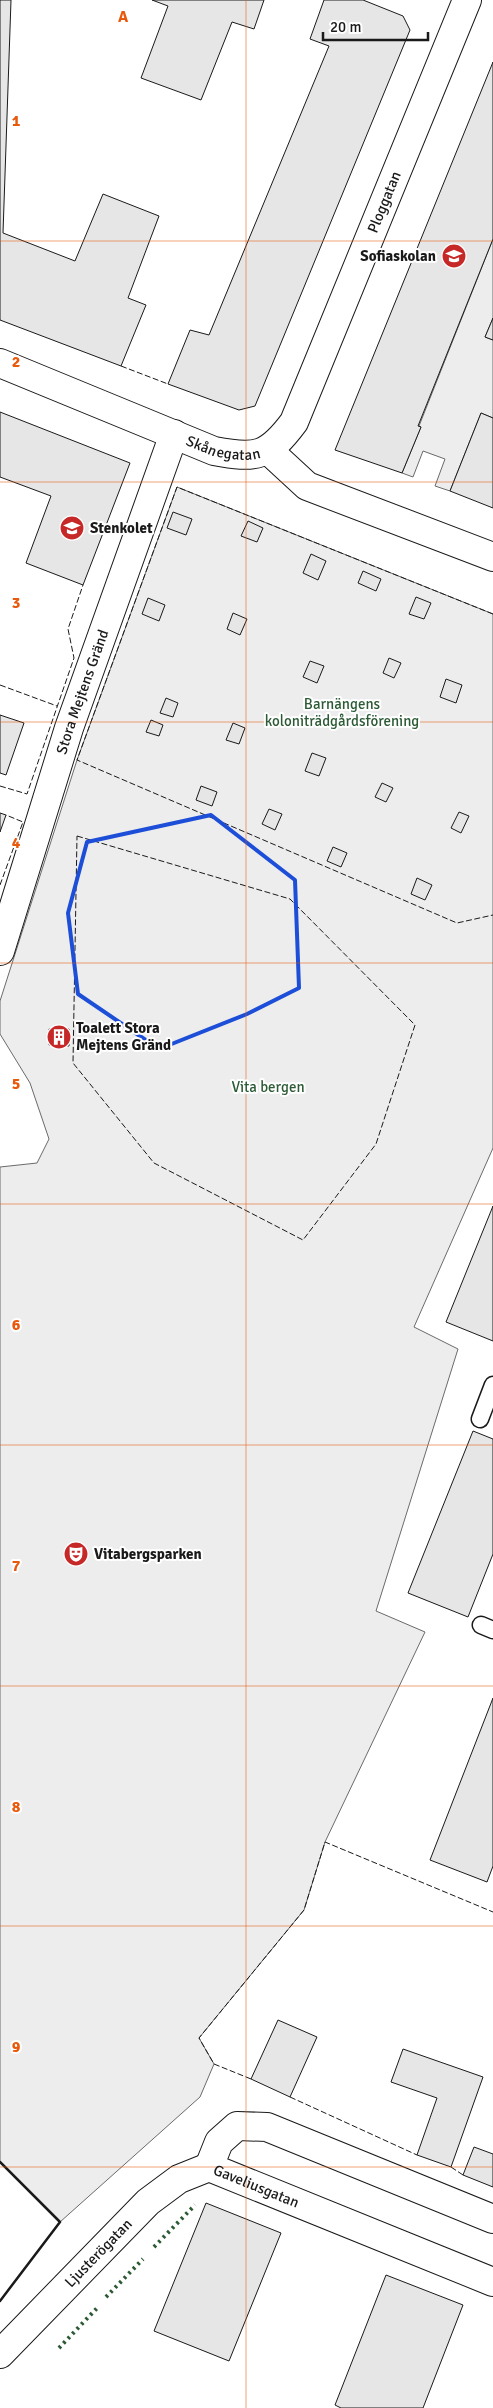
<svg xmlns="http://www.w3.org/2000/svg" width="493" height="2408" viewBox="0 0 493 2408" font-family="Signika,sans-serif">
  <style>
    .built { fill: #ededed; stroke: #6a6a6a }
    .building { fill: #e6e6e6; stroke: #1a1a1a }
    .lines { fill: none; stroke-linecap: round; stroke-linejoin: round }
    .lane-casing { stroke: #1a1a1a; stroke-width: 19 }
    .street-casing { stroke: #1a1a1a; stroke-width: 30 }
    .lane { stroke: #fff; stroke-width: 16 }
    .street { stroke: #fff; stroke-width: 28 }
    .hedge { stroke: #2b5a34; stroke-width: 4; stroke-dasharray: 2.5 4; stroke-linecap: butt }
    .fence { stroke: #1a1a1a; stroke-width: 1; stroke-dasharray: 6 2.5; stroke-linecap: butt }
    .wall { stroke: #1a1a1a; stroke-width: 2.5 }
    .marked { fill: none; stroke: #1d4ed8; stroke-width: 4; stroke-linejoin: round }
    .grid { fill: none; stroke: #e8590c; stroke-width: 1; stroke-opacity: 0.55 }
    .labels { text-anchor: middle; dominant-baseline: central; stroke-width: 4; stroke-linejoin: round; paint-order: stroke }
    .street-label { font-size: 15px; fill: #1a1a1a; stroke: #fff }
    .poi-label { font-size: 15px; font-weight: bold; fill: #1a1a1a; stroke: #fff; text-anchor: start }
    .park-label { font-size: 15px; fill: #2b5a34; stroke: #fff }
    .grid-label { font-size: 16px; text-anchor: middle; font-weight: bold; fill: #e8590c; stroke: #fff; stroke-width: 4; stroke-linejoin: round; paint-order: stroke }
  </style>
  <rect width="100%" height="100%" fill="#fff"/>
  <g class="built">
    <path d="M 493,239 L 493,318 L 485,337 L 493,340 L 493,418 L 481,413 L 450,491 L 435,486 L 445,459 L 423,451 L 413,477 L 402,473 L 421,427 L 419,426 Z"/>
    <path d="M 177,487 L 493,614 L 493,1148 L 414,1327 L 458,1349 L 376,1611 L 425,1632 L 325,1842 L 304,1910 L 199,2038 L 214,2064 L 200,2097 L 60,2222 L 0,2162 L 0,1167 L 37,1163 L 49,1139 L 30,1083 L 0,1034 L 0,1001 L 77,760 Z"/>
  </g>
  <g class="building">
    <path d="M 0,0 L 11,0 L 3,233 L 75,261 L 103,194 L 159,216 L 128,298 L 146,305 L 121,366 L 0,320 Z"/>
    <path d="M 152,0 L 264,0 L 254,29 L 232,22 L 201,100 L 141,78 L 168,6 Z"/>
    <path d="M 324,0 L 363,0 L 403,16 L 410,30 L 255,406 L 239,410 L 168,384 L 190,330 L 209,335 L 329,46 L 310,39 Z"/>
    <path d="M 493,62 L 493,239 L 418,426 L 421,427 L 402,473 L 335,450 Z"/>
    <path d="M 493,318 L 493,340 L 485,337 Z"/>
    <path d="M 0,412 L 130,463 L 83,585 L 26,563 L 51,496 L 0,477 Z"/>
    <path d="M 481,413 L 493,418 L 493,508 L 450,491 Z"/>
    <path d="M 173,512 L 192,519 L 186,535 L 167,528 Z"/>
    <path d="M 248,521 L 263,528 L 257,542 L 241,536 Z"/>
    <path d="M 311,554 L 326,561 L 318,580 L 303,573 Z"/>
    <path d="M 363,571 L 381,579 L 376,591 L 358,583 Z"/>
    <path d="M 416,597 L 431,603 L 424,619 L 409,614 Z"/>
    <path d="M 148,598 L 165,605 L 159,621 L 142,614 Z"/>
    <path d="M 233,613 L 247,619 L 240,635 L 227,629 Z"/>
    <path d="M 389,658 L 401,663 L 394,678 L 383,673 Z"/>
    <path d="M 310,661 L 324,666 L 317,683 L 303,677 Z"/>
    <path d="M 446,679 L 462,685 L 456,703 L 440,697 Z"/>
    <path d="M 166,698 L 178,703 L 173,717 L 160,713 Z"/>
    <path d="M 0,715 L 24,723 L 6,775 L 0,773 Z"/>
    <path d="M 151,720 L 163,725 L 159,736 L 146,732 Z"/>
    <path d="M 233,723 L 245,728 L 239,744 L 226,740 Z"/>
    <path d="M 312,753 L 326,758 L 319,776 L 305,771 Z"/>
    <path d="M 382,783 L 393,788 L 386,802 L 375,797 Z"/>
    <path d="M 201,786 L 217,792 L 212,806 L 196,800 Z"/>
    <path d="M 269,809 L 282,814 L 275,830 L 262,824 Z"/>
    <path d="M 459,812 L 469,816 L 461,833 L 451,828 Z"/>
    <path d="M 0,813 L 6,815 L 0,832 Z"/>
    <path d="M 333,847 L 347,853 L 341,867 L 327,861 Z"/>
    <path d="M 417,878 L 432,885 L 425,900 L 411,894 Z"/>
    <path d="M 49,1029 L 69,1029 L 69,1046 L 49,1045 Z"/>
    <path d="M 493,1206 L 493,1341 L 446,1322 Z"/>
    <path d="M 473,1431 L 493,1439 L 493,1554 L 468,1617 L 408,1593 Z"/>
    <path d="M 493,1698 L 493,1866 L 487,1882 L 430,1860 Z"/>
    <path d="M 278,2020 L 317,2037 L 290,2097 L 251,2079 Z"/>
    <path d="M 403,2049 L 483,2077 L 451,2167 L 417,2155 L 437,2098 L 391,2082 Z"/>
    <path d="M 474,2147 L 493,2154 L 493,2187 L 463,2175 Z"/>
    <path d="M 206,2203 L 281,2233 L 229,2361 L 154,2331 Z"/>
    <path d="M 386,2275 L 463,2305 L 423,2408 L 341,2408 L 335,2405 Z"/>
  </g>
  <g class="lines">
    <defs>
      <g id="lane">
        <path d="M 480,1419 L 493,1385"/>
        <path d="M 481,1625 L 493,1630"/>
      </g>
      <g id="street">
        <path id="s1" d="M 0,363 L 214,451 C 256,459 268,457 294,422 L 467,0"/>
        <path d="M 268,450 L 307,486 L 493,557"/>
        <path id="s2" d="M 0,951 L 69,728 L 174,434"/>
        <path d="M 209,2167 L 219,2142 L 237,2126 L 267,2127 L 493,2219"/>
        <path id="s3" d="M 209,2167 L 493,2282"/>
        <path id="s4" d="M 0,2354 L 148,2202 L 179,2179 L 209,2167"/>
      </g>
    </defs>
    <use href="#lane" class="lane-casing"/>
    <use href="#street" class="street-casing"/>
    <use href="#lane" class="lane"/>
    <use href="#street" class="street"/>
    <g class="hedge">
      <path d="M 154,2247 L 195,2205"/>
      <path d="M 106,2297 L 143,2259"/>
      <path d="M 59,2348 L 98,2307"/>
    </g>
    <g class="fence">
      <path d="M 121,366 L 168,384"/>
      <path d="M 493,614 L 177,487 L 77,760 L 457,923 L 493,915"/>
      <path d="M 0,685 L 57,706"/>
      <path d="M 0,786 L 27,794 L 74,658 L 68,629 L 83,585"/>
      <path d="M 77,836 L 290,899 L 415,1025 L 376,1144 L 303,1240 L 154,1163 L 73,1063 Z"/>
      <path d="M 0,885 L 23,822 L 6,815"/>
      <path d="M 251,2079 L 214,2064 L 199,2038 L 304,1910 L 325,1842 L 493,1912"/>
      <path d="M 290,2097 L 417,2155"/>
      <path d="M 451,2167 L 463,2175"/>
    </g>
    <path class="wall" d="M 0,2162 L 60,2222 L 0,2301"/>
  </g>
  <path class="marked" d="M 211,815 L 295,880 L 299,988 L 247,1014 L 159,1049 L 78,994 L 68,913 L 87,842 Z"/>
  <path class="grid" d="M 246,0 L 246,2408M 0,241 L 493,241M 0,482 L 493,482M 0,722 L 493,722M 0,963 L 493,963M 0,1204 L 493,1204M 0,1445 L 493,1445M 0,1686 L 493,1686M 0,1926 L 493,1926M 0,2167 L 493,2167"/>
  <defs>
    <symbol id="school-disc" viewBox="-11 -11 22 22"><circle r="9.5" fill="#c62828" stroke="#fff"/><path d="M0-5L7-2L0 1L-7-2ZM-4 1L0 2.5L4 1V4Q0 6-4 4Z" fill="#fff"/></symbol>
    <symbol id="building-disc" viewBox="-11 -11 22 22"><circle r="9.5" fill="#c62828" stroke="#fff"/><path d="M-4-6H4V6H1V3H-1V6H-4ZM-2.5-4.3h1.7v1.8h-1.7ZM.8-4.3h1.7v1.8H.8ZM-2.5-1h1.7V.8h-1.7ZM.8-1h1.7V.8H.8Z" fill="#fff"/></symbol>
    <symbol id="theatre-disc" viewBox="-11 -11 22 22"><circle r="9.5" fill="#c62828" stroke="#fff"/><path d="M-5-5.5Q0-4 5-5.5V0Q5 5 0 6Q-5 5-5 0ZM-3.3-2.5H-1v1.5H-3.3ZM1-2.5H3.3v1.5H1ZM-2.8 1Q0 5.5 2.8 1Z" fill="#fff"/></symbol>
  </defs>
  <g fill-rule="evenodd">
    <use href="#school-disc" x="440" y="242" width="28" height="28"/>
    <use href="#school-disc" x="58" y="514" width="28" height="28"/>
    <use href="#building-disc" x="45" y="1023" width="28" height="28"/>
    <use href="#theatre-disc" x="62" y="1540" width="28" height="28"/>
  </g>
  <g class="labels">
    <g class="street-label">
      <text stroke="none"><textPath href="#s1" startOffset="562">Ploggatan</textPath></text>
      <text stroke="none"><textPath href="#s1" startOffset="240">Skånegatan</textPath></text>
      <text stroke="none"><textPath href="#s2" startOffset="272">Stora Mejtens Gränd</textPath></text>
      <text stroke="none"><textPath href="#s3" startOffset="51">Gaveliusgatan</textPath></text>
      <text stroke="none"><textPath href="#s4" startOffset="141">Ljusterögatan</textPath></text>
    </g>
    <g class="poi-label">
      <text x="436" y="256" text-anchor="end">Sofiaskolan</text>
      <text x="90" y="528">Stenkolet</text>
      <text x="76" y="1028">Toalett Stora<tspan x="76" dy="17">Mejtens Gränd</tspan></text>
      <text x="94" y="1554">Vitabergsparken</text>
    </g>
    <g class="park-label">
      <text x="342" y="704">Barnängens<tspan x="342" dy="17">koloniträdgårdsförening</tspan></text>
      <text x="268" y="1087">Vita bergen</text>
    </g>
  </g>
  <g class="grid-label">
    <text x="123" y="22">A</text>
    <text x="16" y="126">1</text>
    <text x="16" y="367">2</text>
    <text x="16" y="608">3</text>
    <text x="16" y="848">4</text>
    <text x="16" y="1089">5</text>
    <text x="16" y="1330">6</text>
    <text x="16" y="1571">7</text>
    <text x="16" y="1812">8</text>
    <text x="16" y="2052">9</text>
  </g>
  <path d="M323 32v8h105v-8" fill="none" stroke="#1a1a1a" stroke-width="2.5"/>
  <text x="330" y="32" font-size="15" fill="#1a1a1a" stroke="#ffffff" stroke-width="4" paint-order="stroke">20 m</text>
</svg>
